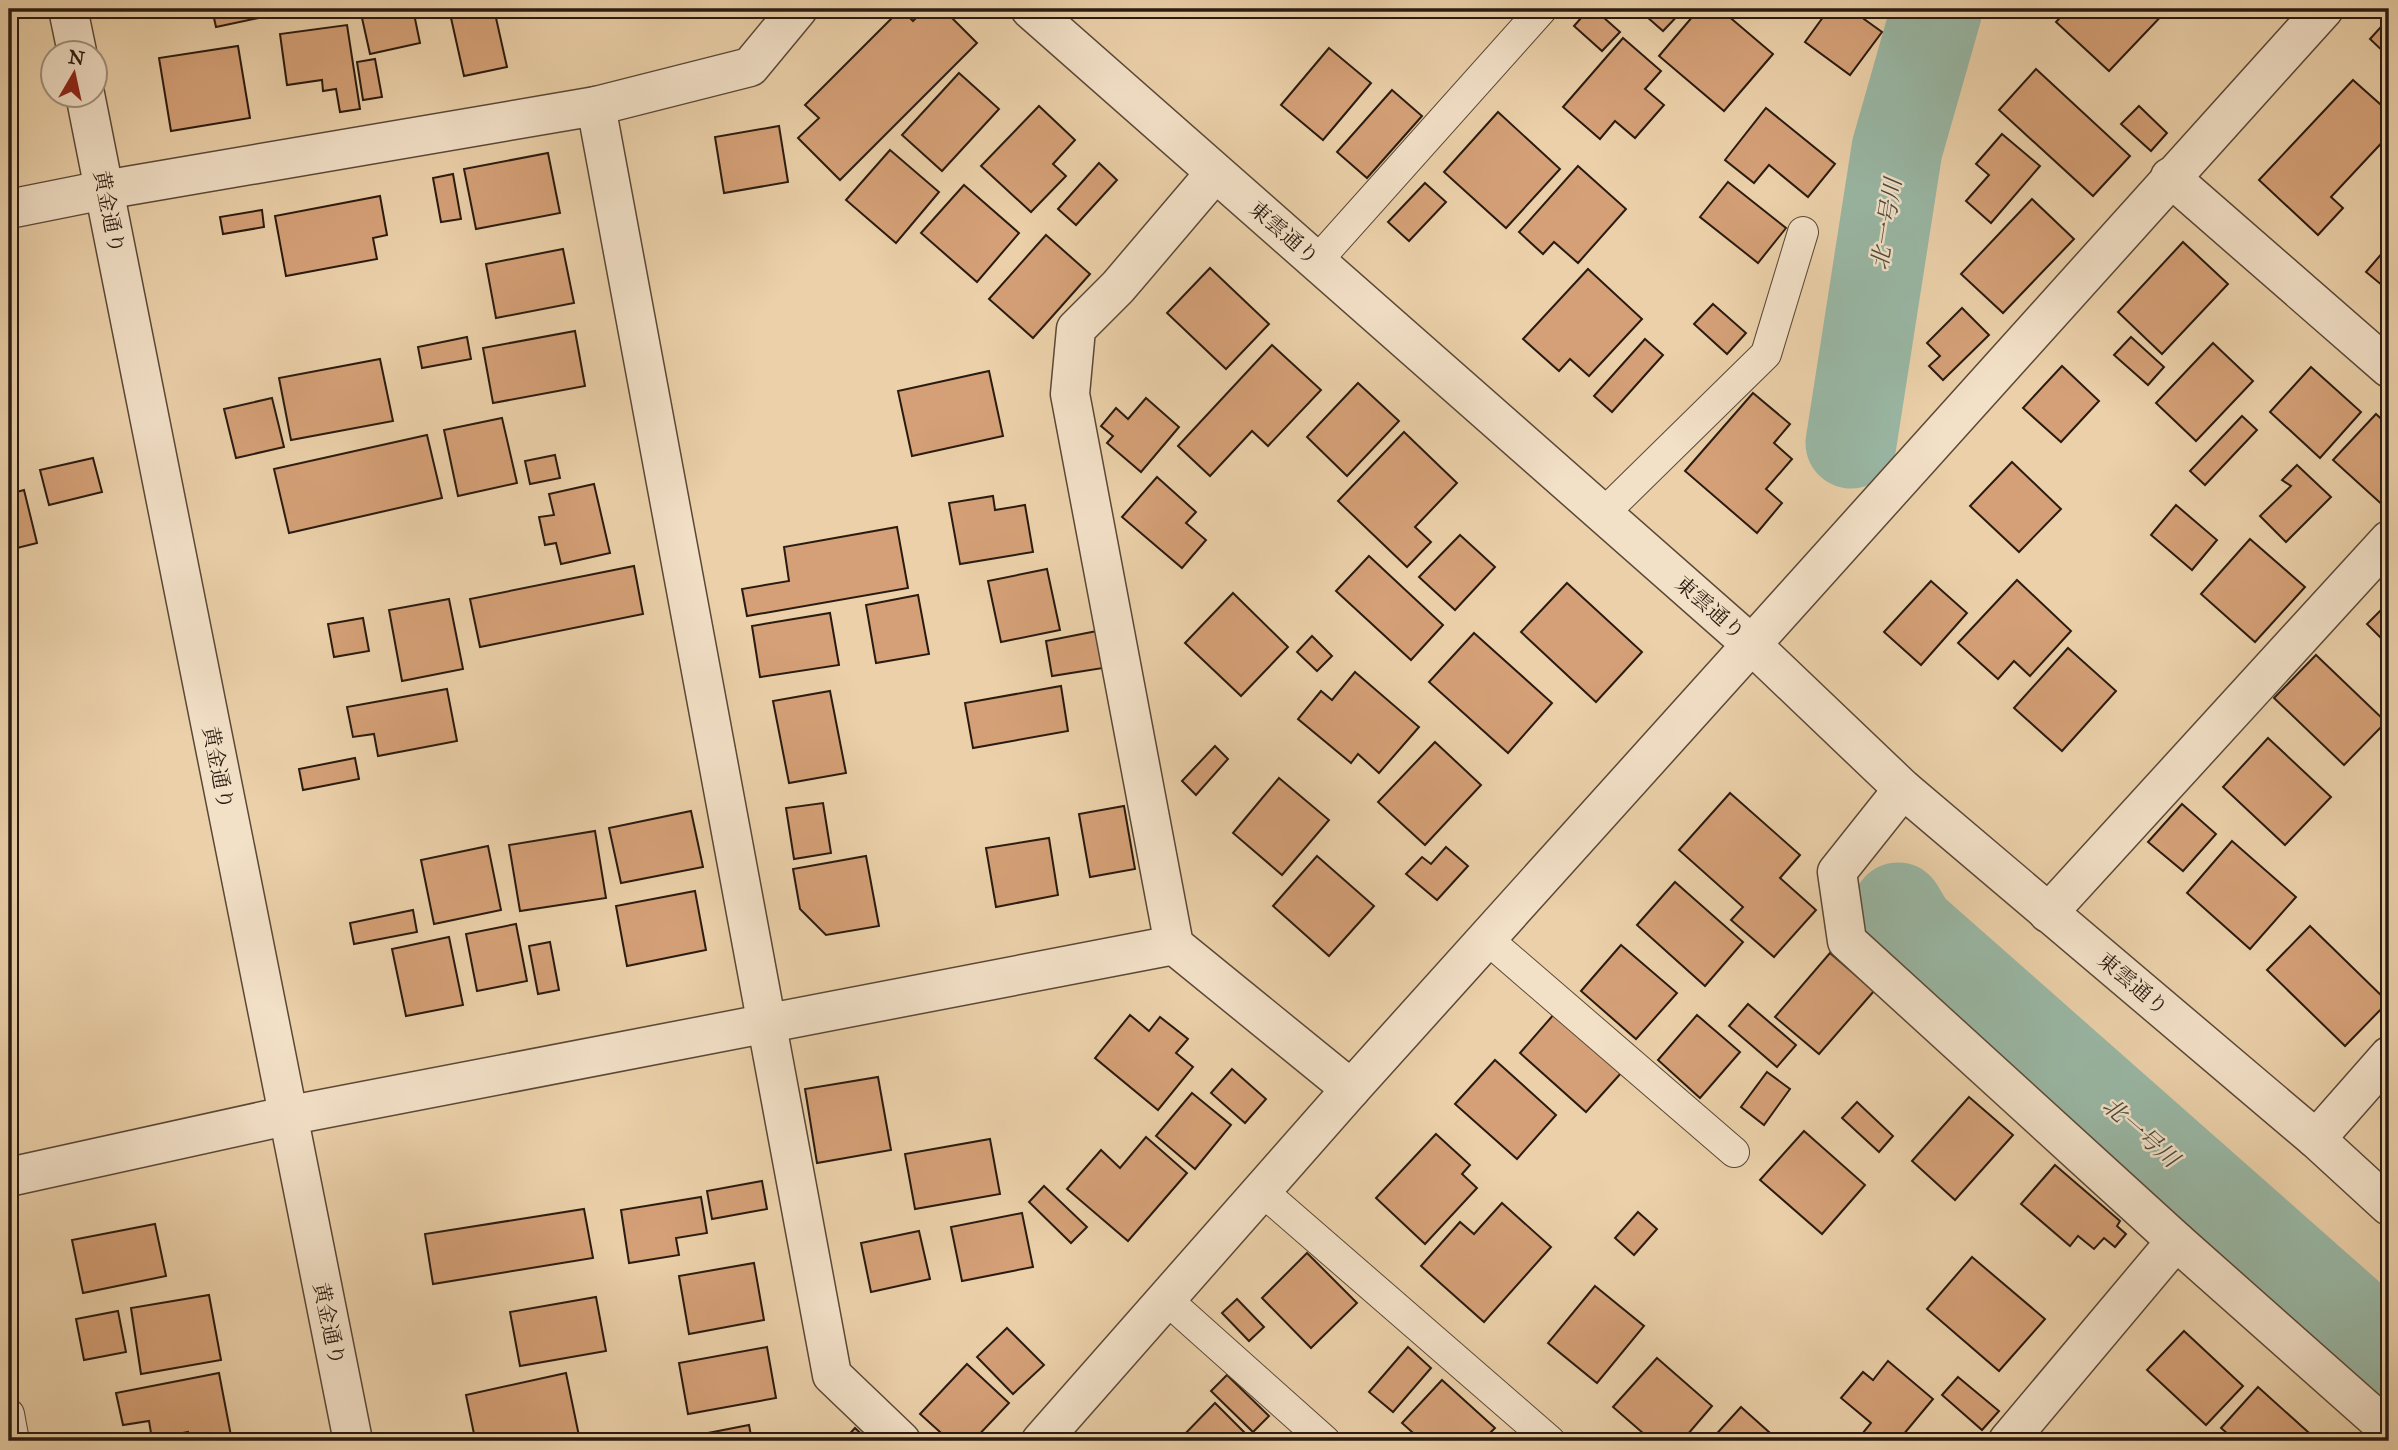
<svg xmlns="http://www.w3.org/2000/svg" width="2398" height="1450" viewBox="0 0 2398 1450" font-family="'IM FELL Great Primer','Noto Serif JP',serif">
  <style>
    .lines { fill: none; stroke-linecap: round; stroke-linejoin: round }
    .river { stroke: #99b7a4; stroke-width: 91 }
    .building { fill: #d5a077; stroke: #2a1b10; stroke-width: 2 }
    .service-casing { stroke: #5a4836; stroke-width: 32 }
    .minor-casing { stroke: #5a4836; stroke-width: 41 }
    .tertiary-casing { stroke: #5a4836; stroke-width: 41 }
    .service { stroke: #f2e0c7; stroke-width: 30 }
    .minor { stroke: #f2e0c7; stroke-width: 38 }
    .tertiary { stroke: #f2e0c7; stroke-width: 38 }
    .labels { text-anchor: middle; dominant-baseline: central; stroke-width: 5; stroke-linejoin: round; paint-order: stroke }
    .street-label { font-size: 21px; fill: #2a1b10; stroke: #f2e0c7 }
    .water-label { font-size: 23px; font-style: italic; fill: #4b4a3c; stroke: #f2e0c7 }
  </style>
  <rect width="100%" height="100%" fill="#ebd0a9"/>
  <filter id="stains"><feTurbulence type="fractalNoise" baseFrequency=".00286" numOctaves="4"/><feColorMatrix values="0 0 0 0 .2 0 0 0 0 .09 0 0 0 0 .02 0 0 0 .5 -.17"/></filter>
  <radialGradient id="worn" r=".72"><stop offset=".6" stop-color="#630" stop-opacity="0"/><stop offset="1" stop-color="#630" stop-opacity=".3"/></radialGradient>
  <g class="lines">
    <g class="river">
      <path d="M 1851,443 L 1897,149 L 1937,9"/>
      <path d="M 1898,908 L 1910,928 L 2389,1351"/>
    </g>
  </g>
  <g class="building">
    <path d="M 212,9 L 301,9 L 216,27 Z"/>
    <path d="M 360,9 L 413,9 L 420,43 L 370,54 Z"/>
    <path d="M 449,9 L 494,9 L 507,67 L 464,76 Z"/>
    <path d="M 901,9 L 913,21 L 925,9 L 943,9 L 977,43 L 840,180 L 798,138 L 819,118 L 805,105 Z"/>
    <path d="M 1589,9 L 1594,9 L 1620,32 L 1602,51 L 1574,26 Z"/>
    <path d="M 1654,9 L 1684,9 L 1663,31 L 1647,17 Z"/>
    <path d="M 1699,9 L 1720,9 L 1773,54 L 1724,111 L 1659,56 Z"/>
    <path d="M 1829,9 L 1850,9 L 1882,32 L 1850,75 L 1805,42 Z"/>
    <path d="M 2068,9 L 2168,9 L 2109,71 L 2056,22 Z"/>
    <path d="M 2389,18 L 2389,57 L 2370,39 Z"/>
    <path d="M 347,25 L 360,109 L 340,112 L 336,89 L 323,91 L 322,80 L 287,85 L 280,34 Z"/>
    <path d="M 1623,38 L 1661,71 L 1645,89 L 1664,105 L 1635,138 L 1615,121 L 1600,139 L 1563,107 Z"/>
    <path d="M 238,46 L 250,118 L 171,131 L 159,58 Z"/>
    <path d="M 1329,48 L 1371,83 L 1323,140 L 1281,105 Z"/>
    <path d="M 375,59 L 382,97 L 363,100 L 357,62 Z"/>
    <path d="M 2036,69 L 2130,156 L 2093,196 L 1999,110 Z"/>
    <path d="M 959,73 L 999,109 L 942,171 L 902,135 Z"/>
    <path d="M 2353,80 L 2389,112 L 2389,135 L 2331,197 L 2343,208 L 2318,235 L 2259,180 Z"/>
    <path d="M 1392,90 L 1422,116 L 1367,178 L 1337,152 Z"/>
    <path d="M 9,106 L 13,128 L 9,129 Z"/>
    <path d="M 1039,106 L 1075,140 L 1053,164 L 1066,176 L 1031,212 L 981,166 Z"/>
    <path d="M 2139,106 L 2167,133 L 2151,151 L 2121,124 Z"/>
    <path d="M 1766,108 L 1835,164 L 1808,197 L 1769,165 L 1754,183 L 1725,160 Z"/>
    <path d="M 1498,112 L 1560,169 L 1506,228 L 1444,172 Z"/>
    <path d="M 779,126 L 788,182 L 724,193 L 715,137 Z"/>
    <path d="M 2002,134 L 2040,166 L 1991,223 L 1966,201 L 1989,175 L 1976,164 Z"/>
    <path d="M 890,150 L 939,192 L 896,243 L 846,200 Z"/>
    <path d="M 548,153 L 560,213 L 476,229 L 464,169 Z"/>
    <path d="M 1099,163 L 1117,180 L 1076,225 L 1058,209 Z"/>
    <path d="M 1578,166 L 1626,209 L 1578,263 L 1554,242 L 1543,254 L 1519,232 Z"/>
    <path d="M 453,174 L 461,219 L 441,222 L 433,178 Z"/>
    <path d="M 1728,182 L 1786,228 L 1758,263 L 1700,217 Z"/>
    <path d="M 1425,183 L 1446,202 L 1409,241 L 1388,222 Z"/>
    <path d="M 964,185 L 1019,233 L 977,282 L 921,233 Z"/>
    <path d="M 380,196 L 387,235 L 373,238 L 377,259 L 286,276 L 275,216 Z"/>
    <path d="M 2032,199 L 2074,239 L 2003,313 L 1961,274 Z"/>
    <path d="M 262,210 L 264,227 L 223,234 L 220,217 Z"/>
    <path d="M 1046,235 L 1090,274 L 1033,338 L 989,299 Z"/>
    <path d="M 2183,242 L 2228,284 L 2162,354 L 2118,312 Z"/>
    <path d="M 2389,245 L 2389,291 L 2366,272 Z"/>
    <path d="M 563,249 L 574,303 L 496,318 L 486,264 Z"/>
    <path d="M 1210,268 L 1269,324 L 1226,369 L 1167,313 Z"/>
    <path d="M 1588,269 L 1642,319 L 1589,376 L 1570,359 L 1559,371 L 1523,339 Z"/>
    <path d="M 1713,304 L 1746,333 L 1727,354 L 1694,324 Z"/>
    <path d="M 1962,308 L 1989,335 L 1943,380 L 1929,366 L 1940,356 L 1927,343 Z"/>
    <path d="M 9,313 L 16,352 L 9,353 Z"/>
    <path d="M 575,331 L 585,386 L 493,403 L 483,348 Z"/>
    <path d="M 467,337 L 471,359 L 422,368 L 418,347 Z"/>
    <path d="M 2131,337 L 2164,367 L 2148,385 L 2114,355 Z"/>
    <path d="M 1645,339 L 1663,355 L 1612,412 L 1594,396 Z"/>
    <path d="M 2213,343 L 2253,381 L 2196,441 L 2156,403 Z"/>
    <path d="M 1272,345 L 1321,390 L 1268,446 L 1252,431 L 1210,476 L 1178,446 Z"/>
    <path d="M 380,359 L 393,421 L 291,440 L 279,378 Z"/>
    <path d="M 2062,366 L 2099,401 L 2061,442 L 2023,408 Z"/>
    <path d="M 2311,367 L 2361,412 L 2320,458 L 2270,412 Z"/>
    <path d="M 989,371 L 1003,436 L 912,456 L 898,391 Z"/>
    <path d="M 1358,383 L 1399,421 L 1347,476 L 1307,437 Z"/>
    <path d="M 1753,393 L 1790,424 L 1774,443 L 1792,459 L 1766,489 L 1782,503 L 1757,533 L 1685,471 Z"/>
    <path d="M 272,398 L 284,447 L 236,458 L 224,409 Z"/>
    <path d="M 1146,398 L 1179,427 L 1141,472 L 1107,443 L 1113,436 L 1101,426 L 1116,408 L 1128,419 Z"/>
    <path d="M 2376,414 L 2389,426 L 2387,509 L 2333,460 Z"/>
    <path d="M 2242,416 L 2257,430 L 2205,485 L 2190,471 Z"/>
    <path d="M 502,418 L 517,483 L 458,496 L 444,430 Z"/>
    <path d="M 1404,432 L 1457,483 L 1415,527 L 1431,542 L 1407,567 L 1338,501 Z"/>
    <path d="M 427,435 L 442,498 L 289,533 L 274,469 Z"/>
    <path d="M 555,455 L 560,478 L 530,484 L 525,461 Z"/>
    <path d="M 93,458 L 102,492 L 49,505 L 40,470 Z"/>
    <path d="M 2012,462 L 2061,509 L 2019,552 L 1970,506 Z"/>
    <path d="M 2297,465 L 2331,497 L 2286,542 L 2260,516 L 2291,486 L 2282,480 Z"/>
    <path d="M 1157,477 L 1196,512 L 1186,523 L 1206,540 L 1182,568 L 1122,517 Z"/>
    <path d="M 594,484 L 610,553 L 561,564 L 556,543 L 545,545 L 539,517 L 554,515 L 549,494 Z"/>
    <path d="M 24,490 L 37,543 L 9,550 L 9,494 Z"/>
    <path d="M 993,496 L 995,510 L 1025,505 L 1033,552 L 960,564 L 949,503 Z"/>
    <path d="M 2176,505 L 2217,540 L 2192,570 L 2151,535 Z"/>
    <path d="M 897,527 L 908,588 L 747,616 L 742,589 L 789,581 L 784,547 Z"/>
    <path d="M 1460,535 L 1495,567 L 1455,610 L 1419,577 Z"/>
    <path d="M 2250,539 L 2305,587 L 2255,642 L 2201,594 Z"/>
    <path d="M 1369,556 L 1443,625 L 1411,660 L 1336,591 Z"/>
    <path d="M 634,566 L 643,614 L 480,647 L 470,599 Z"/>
    <path d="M 1047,569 L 1060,630 L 1001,642 L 988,581 Z"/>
    <path d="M 2017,580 L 2071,631 L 2030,676 L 2014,661 L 1998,679 L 1958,643 Z"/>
    <path d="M 1931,581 L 1967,613 L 1921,665 L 1884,632 Z"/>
    <path d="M 1567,583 L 1642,652 L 1596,702 L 1521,632 Z"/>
    <path d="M 1233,593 L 1288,647 L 1241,696 L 1185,643 Z"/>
    <path d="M 918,595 L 929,654 L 876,663 L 866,605 Z"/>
    <path d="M 449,599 L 463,669 L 402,681 L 389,610 Z"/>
    <path d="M 2389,602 L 2389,646 L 2367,624 Z"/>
    <path d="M 830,613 L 839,665 L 760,677 L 752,626 Z"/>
    <path d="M 363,618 L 369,651 L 334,657 L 328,624 Z"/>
    <path d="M 1097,631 L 1103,668 L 1052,676 L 1046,641 Z"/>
    <path d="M 1474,633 L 1552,703 L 1508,753 L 1429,682 Z"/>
    <path d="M 1312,636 L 1332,656 L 1317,671 L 1297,652 Z"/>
    <path d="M 2068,648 L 2116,691 L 2062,751 L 2014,708 Z"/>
    <path d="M 2316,655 L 2386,722 L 2344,765 L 2274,698 Z"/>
    <path d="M 1355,672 L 1419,727 L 1379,773 L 1358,754 L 1351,763 L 1298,719 L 1321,691 L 1332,700 Z"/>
    <path d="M 1061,686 L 1068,731 L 973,748 L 965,703 Z"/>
    <path d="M 447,689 L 457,741 L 378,756 L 374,734 L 353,737 L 347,707 Z"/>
    <path d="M 830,691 L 846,773 L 789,783 L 773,701 Z"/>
    <path d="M 2268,738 L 2331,797 L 2285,845 L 2223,787 Z"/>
    <path d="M 1435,742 L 1481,785 L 1425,845 L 1378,802 Z"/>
    <path d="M 1215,746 L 1228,759 L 1196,795 L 1182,781 Z"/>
    <path d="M 355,758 L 359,779 L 303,790 L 299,769 Z"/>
    <path d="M 1279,778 L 1329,820 L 1282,875 L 1233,833 Z"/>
    <path d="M 1730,793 L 1800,855 L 1780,878 L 1816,910 L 1774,957 L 1731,920 L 1743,907 L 1679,850 Z"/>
    <path d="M 823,803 L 831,853 L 794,859 L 786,808 Z"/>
    <path d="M 2182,804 L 2216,834 L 2183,871 L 2148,842 Z"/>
    <path d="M 1124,806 L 1135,869 L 1090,877 L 1079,814 Z"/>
    <path d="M 691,811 L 703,867 L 621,883 L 609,828 Z"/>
    <path d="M 595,831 L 606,898 L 520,911 L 509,845 Z"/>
    <path d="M 1049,838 L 1058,895 L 996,907 L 986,848 Z"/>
    <path d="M 2232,841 L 2296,897 L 2250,949 L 2187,893 Z"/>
    <path d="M 488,846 L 501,910 L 434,924 L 421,860 Z"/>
    <path d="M 1446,847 L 1468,866 L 1437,900 L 1406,874 L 1422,857 L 1431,864 Z"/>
    <path d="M 866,856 L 879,926 L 826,935 L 800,909 L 793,869 Z"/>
    <path d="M 1317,856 L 1374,906 L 1329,956 L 1273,906 Z"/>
    <path d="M 1675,882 L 1743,942 L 1705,986 L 1637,925 Z"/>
    <path d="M 695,891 L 706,950 L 627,966 L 616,906 Z"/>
    <path d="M 413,910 L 417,932 L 354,944 L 350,923 Z"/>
    <path d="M 516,924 L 527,981 L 477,991 L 466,934 Z"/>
    <path d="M 2310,926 L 2388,1002 L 2345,1046 L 2267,970 Z"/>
    <path d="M 449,937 L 463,1005 L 406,1016 L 392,949 Z"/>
    <path d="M 550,942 L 559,990 L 538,994 L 529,946 Z"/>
    <path d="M 1621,945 L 1677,993 L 1636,1039 L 1581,991 Z"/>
    <path d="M 1830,953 L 1874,991 L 1819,1054 L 1775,1017 Z"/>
    <path d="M 1748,1004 L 1796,1045 L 1777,1067 L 1729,1026 Z"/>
    <path d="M 1555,1013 L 1622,1072 L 1586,1112 L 1520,1053 Z"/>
    <path d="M 1130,1015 L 1149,1031 L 1160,1017 L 1188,1039 L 1176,1053 L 1193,1067 L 1158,1110 L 1095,1058 Z"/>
    <path d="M 1697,1015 L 1740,1052 L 1700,1098 L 1658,1060 Z"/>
    <path d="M 1495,1060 L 1556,1115 L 1517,1159 L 1455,1104 Z"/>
    <path d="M 1232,1069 L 1266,1099 L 1245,1123 L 1211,1093 Z"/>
    <path d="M 1767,1072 L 1790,1089 L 1764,1125 L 1741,1107 Z"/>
    <path d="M 878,1077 L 891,1150 L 817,1163 L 805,1089 Z"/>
    <path d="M 1192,1093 L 1231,1125 L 1195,1169 L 1156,1136 Z"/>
    <path d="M 1969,1097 L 2013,1135 L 1955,1200 L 1912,1161 Z"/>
    <path d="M 1857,1102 L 1893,1136 L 1879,1152 L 1842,1118 Z"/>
    <path d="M 1804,1131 L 1865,1185 L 1822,1234 L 1760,1180 Z"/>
    <path d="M 1436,1134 L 1470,1165 L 1462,1174 L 1477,1188 L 1425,1244 L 1376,1198 Z"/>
    <path d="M 1146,1137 L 1187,1173 L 1128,1241 L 1067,1189 L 1101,1150 L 1120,1168 Z"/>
    <path d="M 990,1139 L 1000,1194 L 915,1209 L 905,1154 Z"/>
    <path d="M 2055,1165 L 2120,1221 L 2117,1226 L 2126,1234 L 2115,1247 L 2104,1238 L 2094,1249 L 2078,1236 L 2070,1246 L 2021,1204 Z"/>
    <path d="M 762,1181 L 767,1209 L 712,1219 L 707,1191 Z"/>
    <path d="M 1044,1186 L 1087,1227 L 1071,1243 L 1029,1202 Z"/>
    <path d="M 701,1197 L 707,1233 L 676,1238 L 679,1255 L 629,1263 L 621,1210 Z"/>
    <path d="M 1502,1203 L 1551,1247 L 1484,1322 L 1421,1266 L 1460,1222 L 1474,1234 Z"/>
    <path d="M 584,1209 L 593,1258 L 433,1284 L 425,1234 Z"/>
    <path d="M 1638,1212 L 1657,1229 L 1634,1255 L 1615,1238 Z"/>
    <path d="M 1022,1213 L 1033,1267 L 962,1281 L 951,1227 Z"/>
    <path d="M 155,1224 L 166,1276 L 83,1293 L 72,1240 Z"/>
    <path d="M 919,1231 L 930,1279 L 871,1292 L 861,1243 Z"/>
    <path d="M 1307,1253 L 1357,1303 L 1311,1348 L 1262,1298 Z"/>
    <path d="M 1972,1257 L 2045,1319 L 1999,1371 L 1927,1309 Z"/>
    <path d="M 754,1263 L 764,1320 L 689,1334 L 679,1276 Z"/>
    <path d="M 1595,1286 L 1644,1326 L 1597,1383 L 1548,1343 Z"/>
    <path d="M 209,1295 L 221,1360 L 141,1374 L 131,1308 Z"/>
    <path d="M 596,1297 L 606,1351 L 520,1366 L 510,1312 Z"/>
    <path d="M 1237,1299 L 1264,1327 L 1249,1341 L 1222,1313 Z"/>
    <path d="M 118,1311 L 126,1352 L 84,1360 L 76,1319 Z"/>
    <path d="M 1007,1328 L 1044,1365 L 1013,1394 L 977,1357 Z"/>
    <path d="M 2184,1331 L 2243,1386 L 2206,1425 L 2147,1370 Z"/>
    <path d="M 767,1347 L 776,1398 L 688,1414 L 679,1363 Z"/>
    <path d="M 1408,1347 L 1431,1368 L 1393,1412 L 1369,1392 Z"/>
    <path d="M 1657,1358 L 1712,1406 L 1682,1441 L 1652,1441 L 1613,1407 Z"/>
    <path d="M 1888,1361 L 1933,1399 L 1898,1441 L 1861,1441 L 1858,1439 L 1871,1423 L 1841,1398 L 1863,1372 L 1873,1380 Z"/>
    <path d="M 967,1364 L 1009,1403 L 973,1441 L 950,1441 L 920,1414 Z"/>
    <path d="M 219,1373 L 232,1441 L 190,1441 L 188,1432 L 152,1439 L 149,1421 L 123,1425 L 116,1393 Z"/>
    <path d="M 566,1373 L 579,1436 L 554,1441 L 482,1441 L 474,1434 L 466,1395 Z"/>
    <path d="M 1227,1375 L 1269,1416 L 1253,1432 L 1211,1391 Z"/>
    <path d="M 1958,1377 L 1999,1411 L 1982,1430 L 1942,1395 Z"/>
    <path d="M 1442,1380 L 1495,1428 L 1482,1441 L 1422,1441 L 1402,1423 Z"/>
    <path d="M 2258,1387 L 2318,1441 L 2236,1441 L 2221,1428 Z"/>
    <path d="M 1215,1403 L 1253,1441 L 1178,1441 Z"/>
    <path d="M 1741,1407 L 1779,1441 L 1710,1441 Z"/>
    <path d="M 749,1425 L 752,1441 L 667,1441 Z"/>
    <path d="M 855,1428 L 869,1441 L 843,1441 Z"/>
  </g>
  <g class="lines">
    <defs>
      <g id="service">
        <path d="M 1316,262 L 1542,9"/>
        <path d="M 1603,514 L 1766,354 L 1803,232"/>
        <path d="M 1487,939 L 1734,1152"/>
        <path d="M 1261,1190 L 1550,1441"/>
        <path d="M 1166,1299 L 1325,1441"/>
        <path d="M 9,1414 L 14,1441"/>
      </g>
      <g id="minor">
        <path d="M 596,106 L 832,1375 L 901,1441"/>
        <path d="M 1215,173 L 1118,287 L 1076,329 L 1070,394 L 1174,945 L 1351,1089"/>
        <path d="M 2170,177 L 2389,368"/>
        <path d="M 9,209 L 104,190 L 596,106 L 750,67 L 798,9"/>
        <path d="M 1903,789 L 1837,872 L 1847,941 L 2176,1241 L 2389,1430"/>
        <path d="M 2048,913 L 2389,540"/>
        <path d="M 2316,1139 L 2389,1056"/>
        <path d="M 9,1177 L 286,1116 L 1174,945"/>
        <path d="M 1041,1441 L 1351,1089 L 2324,9"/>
        <path d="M 2008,1441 L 2176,1241"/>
      </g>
      <g id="tertiary">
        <path d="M 68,9 L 77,52"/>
        <path d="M 1030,9 L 1752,645 L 1903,789 L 2316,1139 L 2389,1206"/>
        <path d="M 85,94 L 353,1441"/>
      </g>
    </defs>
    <use href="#service" class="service-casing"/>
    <use href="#minor" class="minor-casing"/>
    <use href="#tertiary" class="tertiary-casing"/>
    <use href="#service" class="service"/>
    <use href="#minor" class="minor"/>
    <use href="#tertiary" class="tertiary"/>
  </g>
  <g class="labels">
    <g class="street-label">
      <text transform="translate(109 212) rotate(79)">黄金通り</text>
      <text transform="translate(1284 233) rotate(41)">東雲通り</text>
      <text transform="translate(1710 608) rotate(41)">東雲通り</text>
      <text transform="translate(218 768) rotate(79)">黄金通り</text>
      <text transform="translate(2133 984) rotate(40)">東雲通り</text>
      <text transform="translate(329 1324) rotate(78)">黄金通り</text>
    </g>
    <g class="water-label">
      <text transform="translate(1886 224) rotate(-81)">北一号川</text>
      <text transform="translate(2141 1132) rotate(41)">北一号川</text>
    </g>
  </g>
  <rect width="2398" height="1450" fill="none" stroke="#ebd0a9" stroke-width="35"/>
  <rect x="10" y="10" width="2377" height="1429" fill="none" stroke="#2a1b10" stroke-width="3.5"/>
  <rect x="18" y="18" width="2363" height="1415" fill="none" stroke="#2a1b10" stroke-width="2"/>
  <g transform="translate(74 74) rotate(9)"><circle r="33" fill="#f2e0c7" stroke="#a2917e" stroke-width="2"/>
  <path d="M0-5L12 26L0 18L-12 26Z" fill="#8f2418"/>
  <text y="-10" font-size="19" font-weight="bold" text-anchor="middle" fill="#2a1b10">N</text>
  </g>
  <rect width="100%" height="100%" filter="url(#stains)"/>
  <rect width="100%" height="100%" fill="url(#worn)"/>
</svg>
